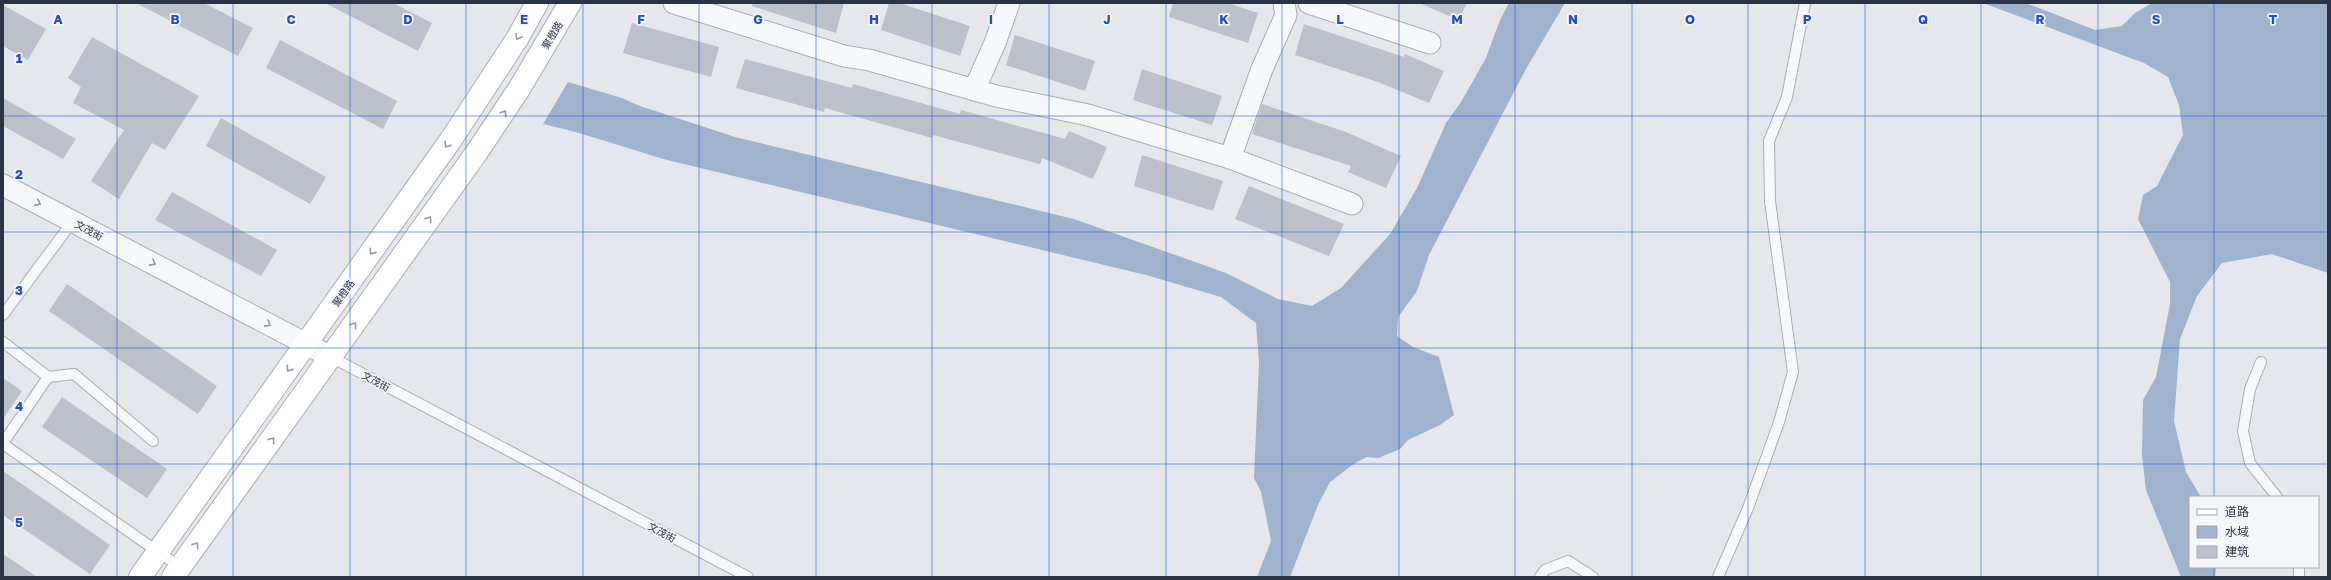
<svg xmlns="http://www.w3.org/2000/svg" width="2331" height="580" viewBox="0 0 2331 580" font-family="'Golos Text','Noto Sans SC',sans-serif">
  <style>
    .water { fill: #9fb4cc }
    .building { fill: #bbc0ca }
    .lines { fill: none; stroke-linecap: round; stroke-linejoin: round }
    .lane-casing { stroke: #a9aeb7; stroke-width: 12 }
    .street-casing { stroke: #a9aeb7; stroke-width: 23 }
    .secondary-casing { stroke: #a9aeb7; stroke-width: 24 }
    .lane { stroke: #f7f8fa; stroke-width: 10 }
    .street { stroke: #f7f8fa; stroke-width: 21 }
    .secondary { stroke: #fff; stroke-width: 22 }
    .oneway { stroke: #959aa2 }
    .oneway2 { stroke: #9196a0 }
    .grid { fill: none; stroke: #1d4ed8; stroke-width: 1; stroke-opacity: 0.55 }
    .labels { text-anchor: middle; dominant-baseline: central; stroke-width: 3.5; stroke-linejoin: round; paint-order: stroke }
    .street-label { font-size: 10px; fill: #2b3445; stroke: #f4f6f9 }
    .grid-label { font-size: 13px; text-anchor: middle; font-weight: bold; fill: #1d4ed8; stroke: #f4f6f9; stroke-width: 3.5; stroke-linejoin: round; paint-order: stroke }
  </style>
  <rect width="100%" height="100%" fill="#e4e7ec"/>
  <g class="water">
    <path d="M 1509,3 L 1565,3 L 1526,69 L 1429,255 L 1417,291 L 1398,317 L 1397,336 L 1413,347 L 1439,357 L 1454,415 L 1440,425 L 1408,440 L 1400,449 L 1378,458 L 1367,457 L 1355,463 L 1330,482 L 1318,505 L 1290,577 L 1257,577 L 1271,541 L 1261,492 L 1254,478 L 1259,362 L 1256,323 L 1221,297 L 1146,275 L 667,160 C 625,148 585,133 543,124 L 568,82 L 622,98 L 637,105 L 735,137 L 1074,219 L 1226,273 L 1278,299 L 1312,306 L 1341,288 L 1390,234 L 1417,188 L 1446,123 L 1461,102 L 1486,58 L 1500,20 Z"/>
    <path d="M 1983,3 L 2026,3 L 2095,30 L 2122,26 L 2135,13 L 2152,3 L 2328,3 L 2328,273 L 2272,254 L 2222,263 L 2197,296 L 2180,339 L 2174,421 L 2186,472 L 2201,497 L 2190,497 L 2190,567 L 2216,567 L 2215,577 L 2181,577 L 2146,490 L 2142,455 L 2143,400 L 2156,377 L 2170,304 L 2170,282 L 2138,219 L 2143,195 L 2157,186 L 2183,135 L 2179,105 L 2168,77 L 2144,63 Z"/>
  </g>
  <g class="building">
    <path d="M 136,3 L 204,3 L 253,28 L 238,56 Z"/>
    <path d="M 325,3 L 393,3 L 432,23 L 418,51 Z"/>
    <path d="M 753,3 L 844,3 L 836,33 L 752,6 Z"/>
    <path d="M 889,3 L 899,3 L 970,26 L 960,56 L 881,30 Z"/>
    <path d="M 1173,3 L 1227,3 L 1258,13 L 1248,43 L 1169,17 Z"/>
    <path d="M 1419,3 L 1467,3 L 1459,20 Z"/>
    <path d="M 3,5 L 46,29 L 28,60 L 3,46 Z"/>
    <path d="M 632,23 L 719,47 L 711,77 L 623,53 Z"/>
    <path d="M 1304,24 L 1404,57 L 1405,54 L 1444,71 L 1429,103 L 1378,82 L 1295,55 Z"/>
    <path d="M 1015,35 L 1095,61 L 1085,91 L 1006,65 Z"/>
    <path d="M 92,37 L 199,96 L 165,150 L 152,143 L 119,199 L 91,181 L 124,130 L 73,103 L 81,87 L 68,78 Z"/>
    <path d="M 280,40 L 397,101 L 383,129 L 266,68 Z"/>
    <path d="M 745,59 L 852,88 L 853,84 L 960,114 L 961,110 L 1065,139 L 1069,131 L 1107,147 L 1093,179 L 1042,158 L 1040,164 L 933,135 L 932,138 L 825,108 L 824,112 L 736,88 Z"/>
    <path d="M 1142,69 L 1222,96 L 1212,125 L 1133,100 Z"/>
    <path d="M 3,98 L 76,139 L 63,159 L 3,126 Z"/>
    <path d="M 1262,104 L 1346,132 L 1401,156 L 1386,188 L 1348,172 L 1351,166 L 1252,134 Z"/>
    <path d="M 221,118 L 326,177 L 310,204 L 206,146 Z"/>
    <path d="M 1142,155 L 1223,181 L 1213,211 L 1134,186 Z"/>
    <path d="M 1249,186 L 1344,224 L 1329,256 L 1235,219 Z"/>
    <path d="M 172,192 L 277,250 L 261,276 L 155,220 Z"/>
    <path d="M 67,284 L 217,386 L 198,414 L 49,311 Z"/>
    <path d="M 3,378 L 22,391 L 3,419 Z"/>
    <path d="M 62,397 L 167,469 L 147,498 L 42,427 Z"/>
    <path d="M 3,471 L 110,545 L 90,574 L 3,515 Z"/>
    <path d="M 3,554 L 37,577 L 3,577 Z"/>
  </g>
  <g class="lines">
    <defs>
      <g id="lane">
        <path d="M 3,315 L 73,221"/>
        <path d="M 3,342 L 48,377 L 74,374 L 153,441"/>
        <path d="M 331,357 L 748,577"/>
        <path d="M 2261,362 L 2250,389 L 2243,431 L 2250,463 L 2277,497"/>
        <path d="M 3,443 L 48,377"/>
        <path d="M 3,444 L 180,567"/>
        <path d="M 1540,577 L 1545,570 L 1568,561 L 1593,577"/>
        <path d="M 1718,577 L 1748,508 L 1779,422 L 1793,372 L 1770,201 L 1769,141 L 1787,97 L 1805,3"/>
        <path d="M 2299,577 L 2299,567"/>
      </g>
      <g id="street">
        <path d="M 674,3 L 844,56 L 869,60 L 996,96 L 1088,115 L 1230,158 L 1352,204"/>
        <path d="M 1309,3 L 1430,43"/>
        <path d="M 974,90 L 995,43 L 1009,3"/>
        <path d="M 1230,158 L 1262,69 L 1286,15 L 1284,3"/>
        <path d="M 3,185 L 331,357"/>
      </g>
      <g id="secondary">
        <path d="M 140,577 L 450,141 L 517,39 L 537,3"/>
        <path d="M 173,577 L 477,152 L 519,89 L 570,3"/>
      </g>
    </defs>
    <use href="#lane" class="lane-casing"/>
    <use href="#street" class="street-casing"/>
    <use href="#secondary" class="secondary-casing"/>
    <use href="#lane" class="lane"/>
    <use href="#street" class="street"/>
    <use href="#secondary" class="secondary"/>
  </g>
  <defs><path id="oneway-chevron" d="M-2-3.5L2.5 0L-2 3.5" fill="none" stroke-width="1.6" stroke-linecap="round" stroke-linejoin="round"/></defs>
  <g class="oneway">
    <use href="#oneway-chevron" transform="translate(518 37) rotate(120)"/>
    <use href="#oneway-chevron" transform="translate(504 113) rotate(-56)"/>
    <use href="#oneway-chevron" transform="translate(447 145) rotate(125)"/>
    <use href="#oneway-chevron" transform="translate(429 219) rotate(-54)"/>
    <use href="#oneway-chevron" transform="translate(372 252) rotate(125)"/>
    <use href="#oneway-chevron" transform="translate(354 325) rotate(-54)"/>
    <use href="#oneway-chevron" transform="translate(289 369) rotate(125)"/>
    <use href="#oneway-chevron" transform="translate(272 440) rotate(-54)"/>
    <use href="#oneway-chevron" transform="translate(196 545) rotate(-54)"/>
  </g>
  <g class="oneway2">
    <use href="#oneway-chevron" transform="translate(38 203) rotate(27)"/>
    <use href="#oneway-chevron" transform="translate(153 263) rotate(28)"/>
    <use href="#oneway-chevron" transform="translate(268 324) rotate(28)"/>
  </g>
  <path class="grid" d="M 117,3 L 117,577M 233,3 L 233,577M 350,3 L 350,577M 466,3 L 466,577M 583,3 L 583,577M 699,3 L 699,577M 816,3 L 816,577M 932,3 L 932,577M 1049,3 L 1049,577M 1166,3 L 1166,577M 1282,3 L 1282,577M 1399,3 L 1399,577M 1515,3 L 1515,577M 1632,3 L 1632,577M 1748,3 L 1748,577M 1865,3 L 1865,577M 1981,3 L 1981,577M 2098,3 L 2098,577M 2214,3 L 2214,497M 3,116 L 2328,116M 3,232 L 2328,232M 3,348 L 2328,348M 3,464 L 2328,464M 2214,567 L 2214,577"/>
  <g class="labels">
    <g class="street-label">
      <text transform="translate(552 35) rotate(-59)">聚橙路</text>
      <text transform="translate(89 230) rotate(28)">文茂街</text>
      <text transform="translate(343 293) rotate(-55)">聚橙路</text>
      <text transform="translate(376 381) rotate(28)">文茂街</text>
      <text transform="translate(662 532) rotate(28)">文茂街</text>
    </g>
  </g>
  <g class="grid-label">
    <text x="58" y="24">A</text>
    <text x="175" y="24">B</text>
    <text x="291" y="24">C</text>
    <text x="408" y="24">D</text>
    <text x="524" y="24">E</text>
    <text x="641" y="24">F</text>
    <text x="758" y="24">G</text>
    <text x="874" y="24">H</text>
    <text x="991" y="24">I</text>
    <text x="1107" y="24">J</text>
    <text x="1224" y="24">K</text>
    <text x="1340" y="24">L</text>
    <text x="1457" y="24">M</text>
    <text x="1573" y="24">N</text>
    <text x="1690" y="24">O</text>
    <text x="1807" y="24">P</text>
    <text x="1923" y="24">Q</text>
    <text x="2040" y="24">R</text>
    <text x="2156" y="24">S</text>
    <text x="2273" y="24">T</text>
    <text x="19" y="63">1</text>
    <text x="19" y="179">2</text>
    <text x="19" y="295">3</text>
    <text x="19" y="411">4</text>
    <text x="19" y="527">5</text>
  </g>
  <rect width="2331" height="580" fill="none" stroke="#2b3445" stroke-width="8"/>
  <rect x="2189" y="496" width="130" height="72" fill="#f4f6f9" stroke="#a4a8b1"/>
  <rect x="2197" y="509" width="20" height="6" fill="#ffffff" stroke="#a4a8b1"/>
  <text x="2225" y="516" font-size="12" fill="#2b3445">道路</text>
  <rect x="2197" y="526" width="20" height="12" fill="#9fb4cc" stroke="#a4a8b1"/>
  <text x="2225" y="536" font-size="12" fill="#2b3445">水域</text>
  <rect x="2197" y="546" width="20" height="12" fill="#bbc0ca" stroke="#a4a8b1"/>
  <text x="2225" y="556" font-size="12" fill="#2b3445">建筑</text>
</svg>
